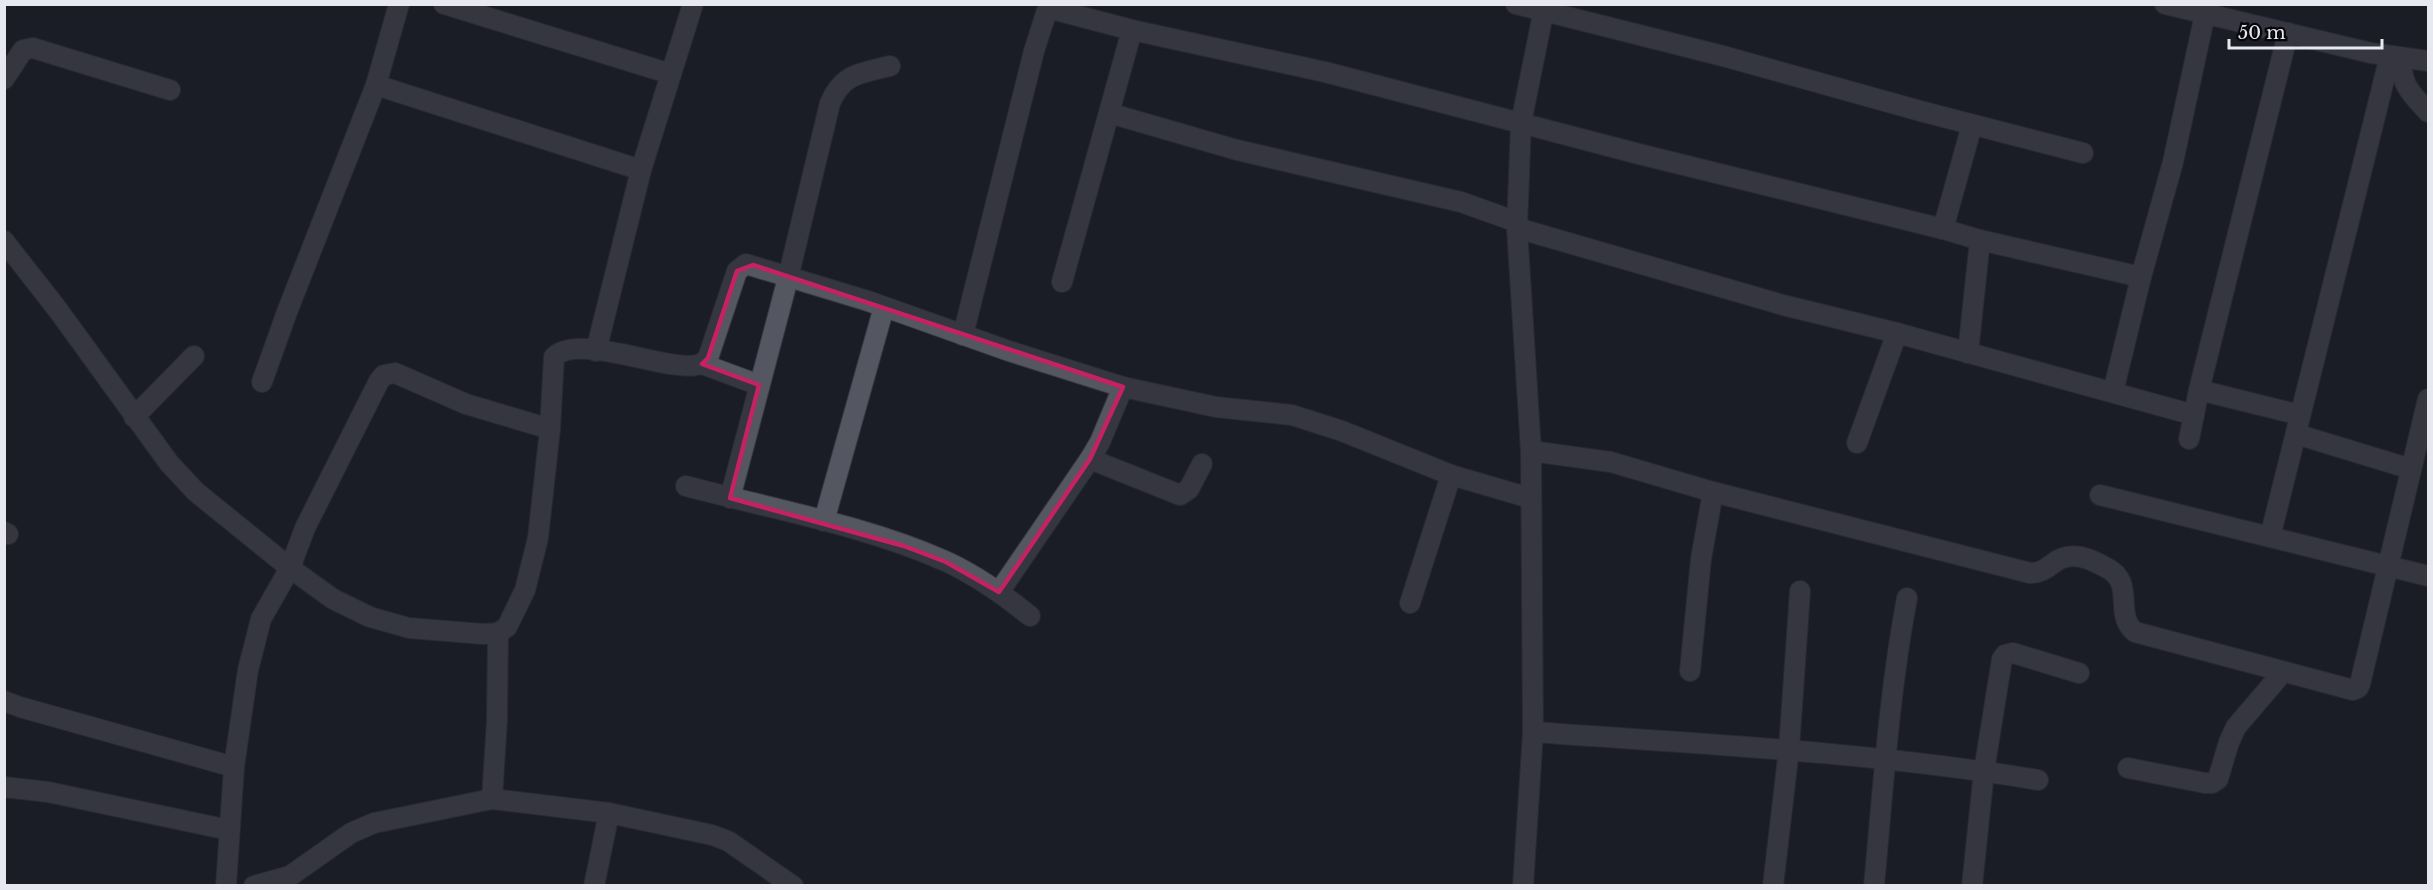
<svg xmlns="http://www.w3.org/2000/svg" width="2433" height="890" viewBox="0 0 2433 890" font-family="'Libre Baskerville',serif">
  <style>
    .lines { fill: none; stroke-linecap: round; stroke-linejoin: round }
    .minor-casing { stroke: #383940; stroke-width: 22 }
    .minor { stroke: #545661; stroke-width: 20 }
    .marked { fill: none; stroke: #c42262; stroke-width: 4.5; stroke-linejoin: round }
  </style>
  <rect width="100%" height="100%" fill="#1b1d26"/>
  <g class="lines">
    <defs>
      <g id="minor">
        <path d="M 444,4 L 671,74"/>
        <path d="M 1516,4 L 1723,56 L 1924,112 L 2083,153"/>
        <path d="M 2165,4 L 2371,53 L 2428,61"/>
        <path d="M 1048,8 L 1132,30 L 1325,72 L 1639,154 L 1943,229 L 1980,240 L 2141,277"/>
        <path d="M 2402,58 C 2400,85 2411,93 2428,112"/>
        <path d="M 4,79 L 23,50 L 33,48 L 170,90"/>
        <path d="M 376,85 L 641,170"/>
        <path d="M 1109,113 L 1237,150 L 1461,202 L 1517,222"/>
        <path d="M 1517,228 L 1783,305 L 1897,333 L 2194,415"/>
        <path d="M 1943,229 L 1972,125"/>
        <path d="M 4,241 L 58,310 L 169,463 L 196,492 L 290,568 L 333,599 L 370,617 L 409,628 L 483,634 L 498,633 L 507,627 L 525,590 L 538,538 L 550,429 L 554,357 C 578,332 667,372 697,365 C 702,364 705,361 708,358 L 737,271 L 746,264 L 868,301 L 1009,351 L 1123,387 L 1216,407 L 1292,415 L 1342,431 L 1451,475 L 1530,498"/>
        <path d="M 1062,282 L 1132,30"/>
        <path d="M 963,335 L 1034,51 L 1049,4"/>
        <path d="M 596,351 L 641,170 L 693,4"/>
        <path d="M 1968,353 L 1980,240"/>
        <path d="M 702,364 L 759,385"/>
        <path d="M 262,382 L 287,312 L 376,85 L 399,4"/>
        <path d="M 2199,390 L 2300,415"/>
        <path d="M 2113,392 L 2141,277 L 2173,162 L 2205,14"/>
        <path d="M 134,417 L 194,356"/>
        <path d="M 2296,434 L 2411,469"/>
        <path d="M 2189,439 L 2199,390 L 2288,33"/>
        <path d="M 1857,443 L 1897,333"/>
        <path d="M 1531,451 L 1611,462 L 1713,492 L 2030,573 C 2041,573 2047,568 2055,562 C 2072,550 2091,559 2107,568 C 2136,583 2113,614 2135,632 L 2353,690 L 2358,688 L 2360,684 L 2428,399"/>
        <path d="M 1090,459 L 1180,495 L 1189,489 L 1202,464"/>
        <path d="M 686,486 C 771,509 864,525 945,561 C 976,575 1004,595 1030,616"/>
        <path d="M 2100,495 L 2428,576"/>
        <path d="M 730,498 L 788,278 L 830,103 C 843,73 861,73 890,66"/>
        <path d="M 824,521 L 884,307"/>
        <path d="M 4,532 L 8,534"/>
        <path d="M 2270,537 L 2390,56"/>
        <path d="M 999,592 L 1090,459 L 1100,442 L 1123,387"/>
        <path d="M 1410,603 L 1451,475"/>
        <path d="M 1690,671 L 1701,559 L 1713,492"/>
        <path d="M 4,701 L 20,707 L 234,767"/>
        <path d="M 1533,732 C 1702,744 1871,752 2038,780"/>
        <path d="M 2128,768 L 2205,783 L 2212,783 L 2218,779 L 2229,742 L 2236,727 L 2283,672"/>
        <path d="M 4,787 L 48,792 L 229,830"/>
        <path d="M 492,799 L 497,720 L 498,633"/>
        <path d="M 226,886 L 234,767 L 248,670 L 261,619 L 290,568 L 305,528 L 379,381 L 384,375 L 395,373 L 466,404 L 550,429"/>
        <path d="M 254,886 L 290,876 L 351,833 L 374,823 L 492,799 L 609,813 L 712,835 L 728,841 L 793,886"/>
        <path d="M 594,886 L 609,813"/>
        <path d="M 1523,886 L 1533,732 L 1531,451 L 1517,228 L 1521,123 L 1545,4"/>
        <path d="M 1773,886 L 1789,749 L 1800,591"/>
        <path d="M 1874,886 C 1883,790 1889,693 1907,598"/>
        <path d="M 1972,886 L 1984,771 L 2002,659 L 2005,655 L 2013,653 L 2079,673"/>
      </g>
    </defs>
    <use href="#minor" class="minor-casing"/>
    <use href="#minor" class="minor"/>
  </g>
  <path d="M0 0H2433V890H0ZM 753,265 L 1123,387 L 1090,459 L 999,592 L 946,562 L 904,546 L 730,498 L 759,385 L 702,364 L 708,358 L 737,271 Z" fill="#1b1d26" fill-opacity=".55" fill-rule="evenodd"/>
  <path class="marked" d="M 753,265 L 1123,387 L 1090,459 L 999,592 L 946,562 L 904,546 L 730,498 L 759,385 L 702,364 L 708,358 L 737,271 Z"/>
  <rect width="2433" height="890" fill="none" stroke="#e8e9f0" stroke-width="12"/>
  <path d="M2229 39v9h153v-9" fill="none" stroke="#e8e9f0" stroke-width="3"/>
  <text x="2238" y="39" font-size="18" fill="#e8e9f0" stroke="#07070b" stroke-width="4.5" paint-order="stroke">50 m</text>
</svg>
